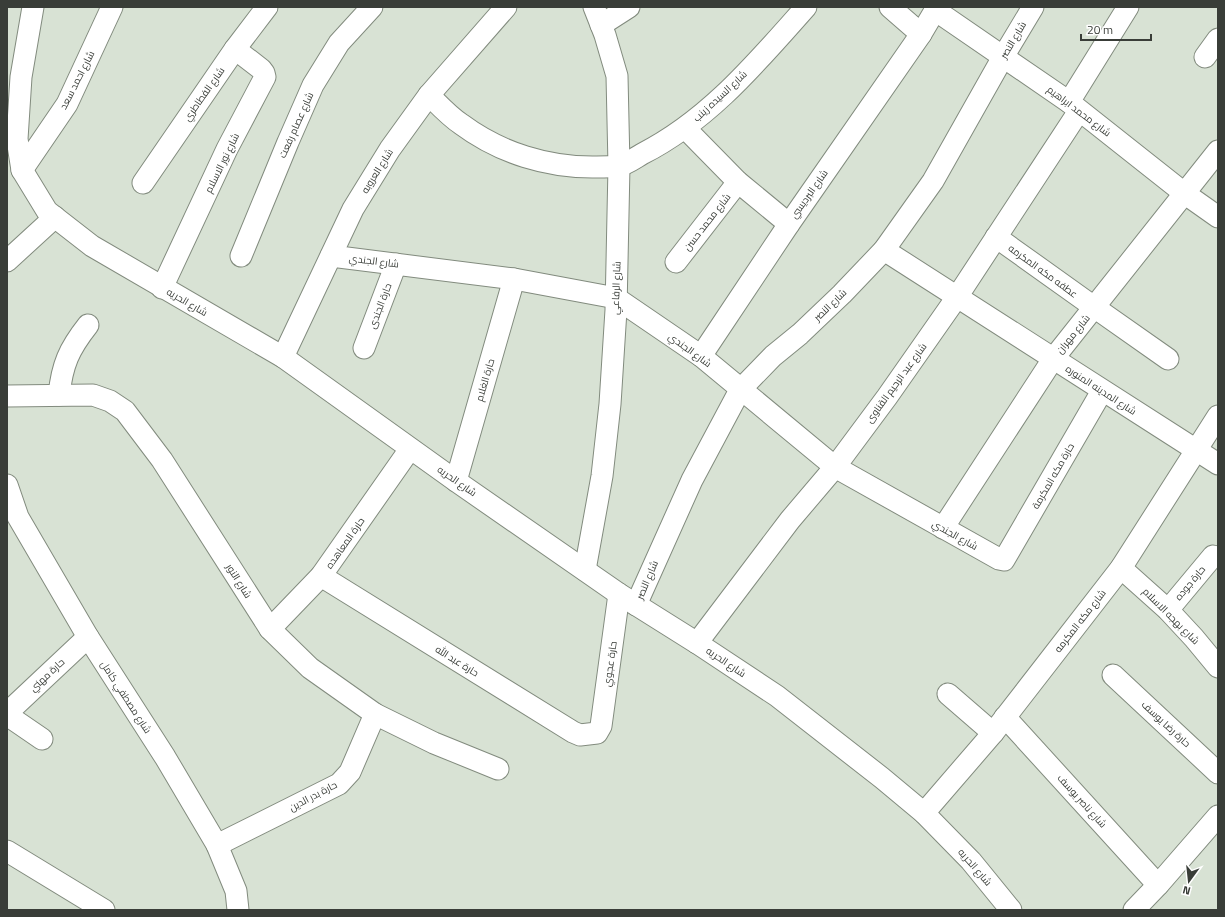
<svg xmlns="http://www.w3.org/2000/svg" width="1225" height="917" viewBox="0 0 1225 917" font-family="'Titillium Web',Cairo,sans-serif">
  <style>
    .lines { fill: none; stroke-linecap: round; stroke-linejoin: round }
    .street-casing { stroke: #828b7e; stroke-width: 23 }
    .street { stroke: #fff; stroke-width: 21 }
    .labels { text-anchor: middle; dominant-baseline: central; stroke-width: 3.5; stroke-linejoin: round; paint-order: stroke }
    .street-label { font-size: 10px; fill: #393d38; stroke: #fff }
  </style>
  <rect width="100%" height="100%" fill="#d8e2d4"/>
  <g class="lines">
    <defs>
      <g id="street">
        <path d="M 33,7 L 21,77 L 17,139 L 22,170 L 47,211 L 92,246 L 283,357 L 456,481 L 619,594 L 697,643 L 777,696 L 882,778 L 924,813 L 971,861 L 1011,910"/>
        <path d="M 890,7 L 921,34"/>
        <path d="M 935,10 L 1069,102 L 1184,193 L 1218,217"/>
        <path d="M 601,25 L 629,7"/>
        <path d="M 1205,57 L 1218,39"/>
        <path d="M 429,95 C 439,105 449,116 461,124 C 500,153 548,168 597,167 C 604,167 611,167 618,166 C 626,165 635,158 642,154 C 709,120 757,62 806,7"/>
        <path d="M 1069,102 L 1128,7"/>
        <path d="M 685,128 L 738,182 L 789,224"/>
        <path d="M 22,170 L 67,104 L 112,7"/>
        <path d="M 143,183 L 235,49 L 267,7"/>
        <path d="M 996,237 L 1094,307 L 1168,359"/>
        <path d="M 884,250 L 1218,464"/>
        <path d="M 241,256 L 288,142 L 313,85 L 339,43 L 372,7"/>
        <path d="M 331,256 L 514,279 L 616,298 L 701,356 L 835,467 L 999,559 L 1004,560 L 1102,391"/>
        <path d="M 7,261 L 55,217"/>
        <path d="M 676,262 L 738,182"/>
        <path d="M 162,288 L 227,149 L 265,77 L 264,73 L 261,69 L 235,49"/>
        <path d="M 364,348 L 396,264"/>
        <path d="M 701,356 L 789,224 L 921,34 L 937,7"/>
        <path d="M 283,357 L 353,209 L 390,149 L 429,95 L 506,7"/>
        <path d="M 59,395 C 62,365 69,349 88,325"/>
        <path d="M 7,396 L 93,395 L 110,401 L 125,411 L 162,460 L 270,629 L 310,668 L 375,714 L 434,743 L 498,769"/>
        <path d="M 456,481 L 514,279"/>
        <path d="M 7,485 L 18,517 L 88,637 L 165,757 L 217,845 L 236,891 L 238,910"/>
        <path d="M 943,528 L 1053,359 L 1218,151"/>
        <path d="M 1121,568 L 1168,610 L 1194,638 L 1218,667"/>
        <path d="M 585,570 L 602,476 L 610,404 L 616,310 L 619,166 L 617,76 L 605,35 L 594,7"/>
        <path d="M 321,576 L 573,732 L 580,735 L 597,733 L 601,726 L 619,594"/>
        <path d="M 636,605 L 692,480 L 740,390 L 773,356 L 800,334 L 842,294 L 884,250 L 933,181 L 1003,57 L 1033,7"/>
        <path d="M 1168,610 L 1213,556"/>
        <path d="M 270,629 L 321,576 L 410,449"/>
        <path d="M 697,643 L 790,520 L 835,467 L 887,397 L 957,297 L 1079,111"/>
        <path d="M 1113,675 L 1218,773"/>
        <path d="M 948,694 L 993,733"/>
        <path d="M 7,713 L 88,637"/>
        <path d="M 7,715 L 42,739"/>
        <path d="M 1005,717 L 1158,885"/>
        <path d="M 924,813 L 993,733 L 1121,568 L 1218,416"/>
        <path d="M 217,845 L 339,784 L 350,772 L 375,714"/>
        <path d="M 7,851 L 104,910"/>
        <path d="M 1134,910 L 1158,885 L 1218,816"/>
      </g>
    </defs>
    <use href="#street" class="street-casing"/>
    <use href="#street" class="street"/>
  </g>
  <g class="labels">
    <g class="street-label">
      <text transform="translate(1013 40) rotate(-59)">شارع النصر</text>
      <text transform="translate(77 80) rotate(-63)">شارع احمد سعد</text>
      <text transform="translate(204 94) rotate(-55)">شارع الفطاطري</text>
      <text transform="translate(720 96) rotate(-43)">شارع السيده زينب</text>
      <text transform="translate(1079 111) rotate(37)">شارع محمد ابراهيم</text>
      <text transform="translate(296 125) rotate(-66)">شارع عصام رفعت</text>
      <text transform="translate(222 163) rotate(-64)">شارع نور الاسلام</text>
      <text transform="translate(377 171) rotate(-58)">شارع العروبه</text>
      <text transform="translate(809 194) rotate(-55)">شارع البرديسي</text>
      <text transform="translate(707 222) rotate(-52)">شارع محمد حسن</text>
      <text transform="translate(374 261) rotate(7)">شارع الجندي</text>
      <text transform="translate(1043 271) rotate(36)">عطفه مكه المكرمه</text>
      <text transform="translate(616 288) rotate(-88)">شارع الرفاعي</text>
      <text transform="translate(187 302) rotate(30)">شارع الحريه</text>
      <text transform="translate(830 305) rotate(-44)">شارع النصر</text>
      <text transform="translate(380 306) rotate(-69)">حارة الجندى</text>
      <text transform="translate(1073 334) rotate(-51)">شارع مهران</text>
      <text transform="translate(690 350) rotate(36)">شارع الجندي</text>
      <text transform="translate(485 380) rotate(-74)">حارة الغلام</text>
      <text transform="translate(896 383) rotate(-54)">شارع عبد الرحيم القناوى</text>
      <text transform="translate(1101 390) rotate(33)">شارع المدينه المنوره</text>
      <text transform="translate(1053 476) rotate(-60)">حارة مكه المكرمة</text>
      <text transform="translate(457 481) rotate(35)">شارع الحريه</text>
      <text transform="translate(955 535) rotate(29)">شارع الجندي</text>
      <text transform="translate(345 543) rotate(-55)">حارة المعاهده</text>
      <text transform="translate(647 580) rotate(-67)">شارع النصر</text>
      <text transform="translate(239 581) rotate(58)">شارع النور</text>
      <text transform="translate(1190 583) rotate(-50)">حارة جوده</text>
      <text transform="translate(1171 616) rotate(45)">شارع بهجه الاسلام</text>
      <text transform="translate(1080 621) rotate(-52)">شارع مكه المكرمه</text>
      <text transform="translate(457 661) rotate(32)">حارة عبد الله</text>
      <text transform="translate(726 662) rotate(34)">شارع الحريه</text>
      <text transform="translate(610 664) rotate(-82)">حارة عجوي</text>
      <text transform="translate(47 675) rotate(-43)">حارة مهني</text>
      <text transform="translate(126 697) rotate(57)">شارع مصطفي كامل</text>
      <text transform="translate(1166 724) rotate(43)">حارة رضا يوسف</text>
      <text transform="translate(313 796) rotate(-28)">حارة بدر الدين</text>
      <text transform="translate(1082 801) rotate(48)">شارع ناصر يوسف</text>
      <text transform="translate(975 867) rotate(49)">شارع الحريه</text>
    </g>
  </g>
  <rect width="1225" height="917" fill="none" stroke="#393d38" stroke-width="16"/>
  <g transform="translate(1189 881) rotate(195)" stroke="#ffffff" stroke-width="3" paint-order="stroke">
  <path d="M0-3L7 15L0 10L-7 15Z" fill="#393d38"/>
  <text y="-6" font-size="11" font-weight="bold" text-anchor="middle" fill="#393d38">N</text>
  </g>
  <path d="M1081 34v6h70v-6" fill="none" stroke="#393d38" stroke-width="2"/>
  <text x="1087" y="34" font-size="12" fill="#393d38" stroke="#ffffff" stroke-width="3" paint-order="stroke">20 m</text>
</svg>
